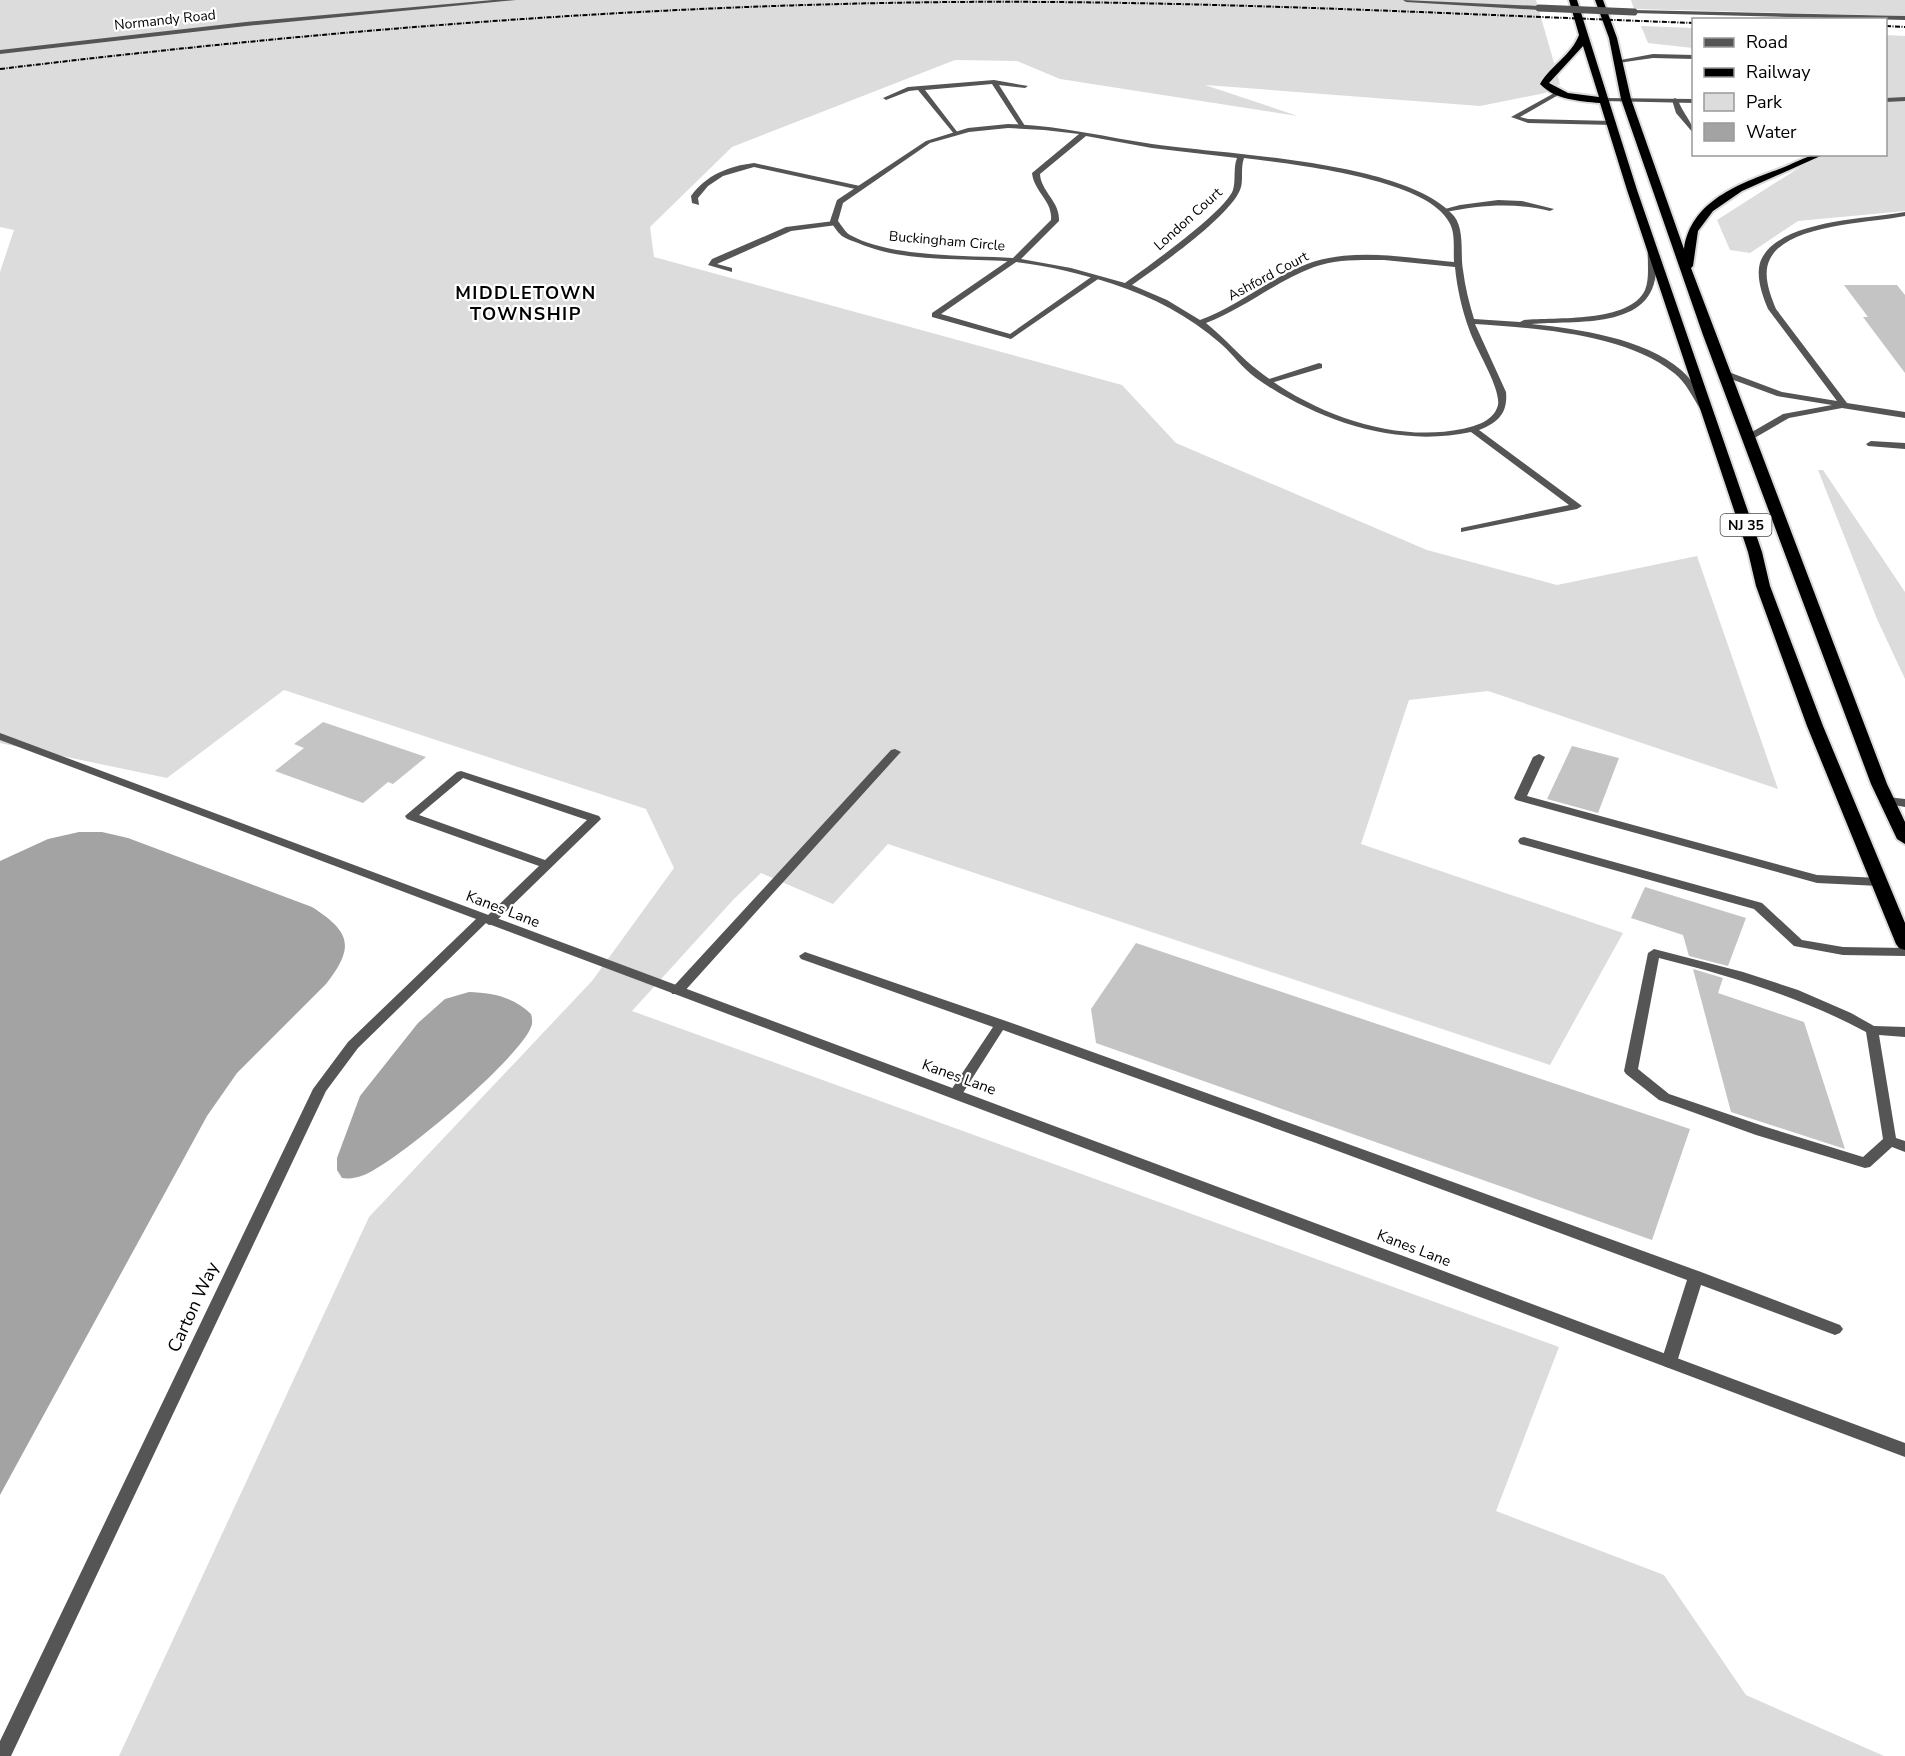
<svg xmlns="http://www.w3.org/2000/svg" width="1905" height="1756" viewBox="0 0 1905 1756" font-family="'Nunito Sans',sans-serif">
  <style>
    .green { fill: #dcdcdc }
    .water { fill: #a3a3a3 }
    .building { fill: #c4c4c4 }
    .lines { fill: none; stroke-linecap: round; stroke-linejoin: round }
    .trunk-casing { stroke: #dbdbdb; stroke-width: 4 }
    .service { fill: #555; fill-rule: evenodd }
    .minor { fill: #555; fill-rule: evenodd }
    .trunk { fill: #000; fill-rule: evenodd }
    .rail { stroke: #000; stroke-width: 2; stroke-dasharray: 5 1.5 1 1.5; stroke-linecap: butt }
    .minor-bridge { stroke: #555; stroke-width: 7 }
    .labels { text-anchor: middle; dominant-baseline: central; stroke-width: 4.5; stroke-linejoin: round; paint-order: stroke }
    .far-street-label { font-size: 14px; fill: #000; stroke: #fff }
    .shield { fill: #fff; stroke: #4c4c4c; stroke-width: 1.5 }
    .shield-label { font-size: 14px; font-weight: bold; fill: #000 }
    .street-label { font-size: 15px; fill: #000; stroke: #fff }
    .far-district-label { font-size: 18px; font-weight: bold; letter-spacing: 1.5px; fill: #000; stroke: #fff }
    .near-street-label { font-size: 18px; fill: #000; stroke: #fff }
  </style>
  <rect width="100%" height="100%" fill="#fff"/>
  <g class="green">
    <path d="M 0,0 L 1536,0 L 1560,84 L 1545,93 L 1480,106 L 1205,85 L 1298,116 L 1060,79 L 1017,61 L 955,60 L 732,147 L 650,227 L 654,257 L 1122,385 L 1176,443 L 1427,550 L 1557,585 L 1697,556 L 1778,789 L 1488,691 L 1409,700 L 1361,844 L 1623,933 L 1550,1065 L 888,844 L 833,904 L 761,873 L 733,900 L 632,1011 L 1559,1347 L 1496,1511 L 1664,1575 L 1746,1695 L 1884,1756 L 119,1756 L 369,1217 L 592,981 L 674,868 L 646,809 L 284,690 L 167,778 L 0,743 L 0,272 L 14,230 L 0,227 Z"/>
    <path d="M 1631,0 L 1905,0 L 1905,16 L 1634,9 Z"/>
    <path d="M 1641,26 L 1693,28 L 1693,48 L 1648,43 Z"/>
    <path d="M 1886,35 L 1905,36 L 1905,211 L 1798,221 L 1750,253 L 1730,250 L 1717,220 L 1819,155 L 1886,154 Z"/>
    <path d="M 1818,470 L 1823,470 L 1905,592 L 1905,679 L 1877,619 Z"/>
  </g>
  <g class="water">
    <path d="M 79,832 L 102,832 L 128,838 L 312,907 C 351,932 355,947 326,984 L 237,1073 L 207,1116 L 0,1495 L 0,861 L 48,839 Z"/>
    <path d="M 469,992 C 493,993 514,997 531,1014 C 532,1018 533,1023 531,1027 C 519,1059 398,1161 364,1175 C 356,1178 350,1179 342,1178 L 337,1170 L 337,1158 L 360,1096 L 418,1023 L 445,999 Z"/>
  </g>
  <g class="building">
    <path d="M 1844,285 L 1897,285 L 1905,295 L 1905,373 L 1863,317 L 1868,317 Z"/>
    <path d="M 323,722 L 426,757 L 393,784 L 388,782 L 363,803 L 275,771 L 304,748 L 294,744 Z"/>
    <path d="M 1572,746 L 1619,758 L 1598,813 L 1547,799 Z"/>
    <path d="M 1645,887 L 1746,918 L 1728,966 L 1689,956 L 1683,935 L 1631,918 Z"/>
    <path d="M 1136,943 L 1690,1129 L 1652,1240 L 1096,1043 L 1091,1009 Z"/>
    <path d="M 1693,969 L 1723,978 L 1718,993 L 1804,1022 L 1845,1149 L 1731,1112 Z"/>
  </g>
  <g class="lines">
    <defs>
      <g id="trunk">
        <path d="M 1569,0 L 1577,0 L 1637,190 L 1762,552 L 1770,586 L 1823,726 L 1905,923 L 1905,950 L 1899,948 L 1896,944 L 1807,726 L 1756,586 L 1748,552 L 1627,190 L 1600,103 C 1579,101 1555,100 1540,84 C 1551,65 1571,56 1579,35 ZM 1583,46 L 1599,97 L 1568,93 L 1549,83 Z"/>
        <path d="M 1595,0 L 1603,0 L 1617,38 L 1631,99 L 1684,249 C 1691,200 1741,183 1782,168 C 1797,162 1809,154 1825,154 L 1742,191 L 1713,211 L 1698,231 L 1693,266 L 1691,268 L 1887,784 L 1905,822 L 1905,844 L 1897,839 L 1871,784 L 1703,335 L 1621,99 L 1609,38 Z"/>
      </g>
    </defs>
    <use href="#trunk" class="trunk-casing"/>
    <g class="service">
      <path d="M 1653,54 L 1694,55 L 1694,59 L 1653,58 L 1618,63 L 1615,61 Z"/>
      <path d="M 994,80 L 1028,86 L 1025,88 L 999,85 L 1025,126 L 1024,127 L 1020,127 L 992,84 L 925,90 L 958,133 L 955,135 L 918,90 L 909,91 L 886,100 L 883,98 L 908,87 Z"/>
      <path d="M 1558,91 L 1560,92 L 1560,94 L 1520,117 L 1528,119 L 1613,121 L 1616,123 L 1613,125 L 1528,123 L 1511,117 Z"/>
      <path d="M 1675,98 L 1678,100 C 1682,112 1694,124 1694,134 L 1676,113 L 1672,100 Z"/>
      <path d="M 754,163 L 860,186 L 864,188 L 860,190 L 754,167 L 723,176 L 708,186 L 698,198 L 699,205 L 692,203 L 691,196 C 706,175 729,166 754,163 Z"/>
      <path d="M 1498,200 L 1522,201 L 1554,209 L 1550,211 C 1514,202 1481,205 1445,212 L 1441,210 L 1460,205 Z"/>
      <path d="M 1905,212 L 1905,216 C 1871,223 1787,224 1770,259 C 1762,274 1770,294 1776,309 L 1847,403 L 1905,412 L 1905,418 L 1842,408 L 1789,418 L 1751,440 L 1745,440 L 1745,436 L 1783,414 L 1832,405 L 1777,396 L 1720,375 L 1720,371 L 1726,371 L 1782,392 L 1837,401 L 1768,309 C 1762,295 1755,275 1761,260 C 1779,220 1867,219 1905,212 Z"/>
      <path d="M 834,221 L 837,221 L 837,225 L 791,231 L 717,264 L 732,268 L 732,272 L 708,265 L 712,259 L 786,227 Z"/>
      <path d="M 1012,258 L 1019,260 L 941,314 L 1010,334 L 1094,275 L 1101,277 L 1011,339 L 932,317 L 932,313 Z"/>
      <path d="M 1319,363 L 1322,364 L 1322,368 L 1267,384 L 1263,381 Z"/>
      <path d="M 1871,441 L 1905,443 L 1905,449 L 1868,446 L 1866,444 Z"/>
      <path d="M 895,749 L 901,752 L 899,754 L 682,994 L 672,994 L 671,991 L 672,988 L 891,750 Z"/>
      <path d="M 1539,754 L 1545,757 L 1527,796 L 1817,875 L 1879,878 L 1885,882 L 1879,886 L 1817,883 L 1516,800 L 1514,798 L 1533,757 Z"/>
      <path d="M 461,771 L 599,816 L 601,819 L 493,924 L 489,925 L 483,921 L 485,918 L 539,866 L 407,819 L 405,816 L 457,772 ZM 463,778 L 587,820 L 545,860 L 419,815 Z"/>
      <path d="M 1887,797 L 1905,799 L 1905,807 L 1883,803 L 1881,801 L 1883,799 Z"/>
      <path d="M 1524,837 L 1762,903 L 1802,940 L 1843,947 L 1905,948 L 1905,956 L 1843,955 L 1794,946 L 1754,909 L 1520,844 L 1518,841 L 1520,838 Z"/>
      <path d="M 1654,949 L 1743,972 L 1798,990 L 1851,1013 L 1874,1026 L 1905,1027 L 1905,1037 L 1879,1035 L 1896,1138 L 1905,1141 L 1905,1152 L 1892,1147 L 1870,1167 L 1865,1168 L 1756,1135 L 1659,1100 L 1626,1074 L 1624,1071 L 1648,953 ZM 1659,958 C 1731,976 1801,997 1866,1032 L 1883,1139 L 1863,1157 L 1766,1127 L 1669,1094 L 1638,1069 Z"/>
      <path d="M 805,952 L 1006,1021 L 1326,1136 L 1701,1272 L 1840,1325 L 1843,1329 L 1840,1333 L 1835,1335 L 1701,1285 L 1677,1362 L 1674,1366 L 1669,1368 L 1664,1366 L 1661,1362 L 1687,1280 L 1316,1143 L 1003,1030 L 961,1096 L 951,1096 L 949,1093 L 993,1027 L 801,959 L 799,956 Z"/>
    </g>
    <g class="minor">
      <path d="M 493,0 L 516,0 L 246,26 L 0,54 L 0,50 L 246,22 Z"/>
      <path d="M 1403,0 L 1539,6 L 1542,8 L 1539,10 L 1406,2 Z"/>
      <path d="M 1634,10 L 1905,16 L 1905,20 L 1632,13 Z"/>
      <path d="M 1905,97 L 1905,101 L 1886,102 L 1886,98 Z"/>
      <path d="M 1605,98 L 1694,99 L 1694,103 L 1603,101 L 1602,100 Z"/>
      <path d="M 1008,124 C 1058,125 1104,137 1152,144 C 1225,155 1406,160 1454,216 C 1465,230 1460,254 1463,270 C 1465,286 1469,303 1474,319 L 1520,322 L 1524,320 C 1555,317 1630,323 1645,290 C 1650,278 1647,261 1648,248 L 1655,246 C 1656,253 1656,262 1656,269 C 1655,331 1574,320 1531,324 C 1578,329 1644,338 1681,370 C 1693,380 1700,395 1708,408 L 1701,410 C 1693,398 1686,382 1674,373 C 1626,334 1534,328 1475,324 L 1506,392 C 1508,413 1498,423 1479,430 L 1582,506 L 1577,509 L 1461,532 L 1461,528 L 1569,505 L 1471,432 C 1397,448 1317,421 1256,378 C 1242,368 1233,354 1220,343 C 1189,316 1153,297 1113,284 C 1082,274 1049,266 1016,262 C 964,257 907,264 858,243 C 853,241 846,239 842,236 C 837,232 834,226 830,221 L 837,200 L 926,141 L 968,128 ZM 1008,128 L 1044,130 L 1079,134 L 1032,173 C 1034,192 1053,201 1051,220 L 1013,258 C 966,255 892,258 850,235 C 845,232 842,226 838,221 L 843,203 L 930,143 L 969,132 ZM 1086,136 L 1152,148 L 1237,158 C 1233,168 1236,180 1233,190 C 1225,212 1147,267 1125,283 L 1071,268 L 1021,259 L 1059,221 C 1060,201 1041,192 1040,174 ZM 1244,158 C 1290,164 1426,178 1449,222 C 1456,233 1453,250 1454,262 C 1406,258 1354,247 1307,264 C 1270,278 1238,306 1200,320 L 1167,300 L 1132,285 C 1158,267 1229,217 1240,190 C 1244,181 1240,169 1244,158 ZM 1384,260 L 1455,267 C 1457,288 1462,310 1469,329 C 1475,348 1501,388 1498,405 C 1494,421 1476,426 1462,429 C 1394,443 1314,414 1260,372 C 1241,358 1226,339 1206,323 C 1244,309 1276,281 1314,267 C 1336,259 1360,260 1384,260 Z"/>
      <path d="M 0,733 L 1905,1443 L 1905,1457 L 486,923 L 358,1048 L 326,1091 L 11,1756 L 0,1756 L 0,1741 L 313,1089 L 348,1042 L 476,919 L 0,740 Z"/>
    </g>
    <use href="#trunk" class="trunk"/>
    <g class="rail">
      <path d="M 1886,26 L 1905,27"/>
      <path d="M 0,69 C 316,31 634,5 952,2 C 1200,0 1447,14 1694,23"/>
    </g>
    <path class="minor-bridge" d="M 1539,8 L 1634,12"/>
  </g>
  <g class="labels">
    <g class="far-street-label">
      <text transform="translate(165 20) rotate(-6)">Normandy Road</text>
      <text transform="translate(1188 219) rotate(-42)">London Court</text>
      <text transform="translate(947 241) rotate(5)">Buckingham Circle</text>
      <text transform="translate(1268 276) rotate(-28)">Ashford Court</text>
    </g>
    <rect class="shield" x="1720.5" y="514" width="51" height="22" rx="4.5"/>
    <g class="shield-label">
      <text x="1746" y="525">NJ 35</text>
    </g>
    <g class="street-label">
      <text transform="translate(503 909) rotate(21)">Kanes Lane</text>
      <text transform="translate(959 1077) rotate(20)">Kanes Lane</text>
      <text transform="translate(1414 1248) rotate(21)">Kanes Lane</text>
    </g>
    <g class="far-district-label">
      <text x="526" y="293">MIDDLETOWN<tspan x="526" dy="21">TOWNSHIP</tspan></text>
    </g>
    <g class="near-street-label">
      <text transform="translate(193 1307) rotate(-65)">Carton Way</text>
    </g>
  </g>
  <rect x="1692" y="18" width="195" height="138" fill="#ffffff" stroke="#999999" stroke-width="1.5"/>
  <rect x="1704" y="38" width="30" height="9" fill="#555555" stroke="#999999" stroke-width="1.5"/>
  <text x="1746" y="48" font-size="18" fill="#000000">Road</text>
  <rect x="1704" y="68" width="30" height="9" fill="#000000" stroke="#999999" stroke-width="1.5"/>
  <text x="1746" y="78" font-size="18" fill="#000000">Railway</text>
  <rect x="1704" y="93" width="30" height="18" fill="#dcdcdc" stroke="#999999" stroke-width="1.5"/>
  <text x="1746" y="108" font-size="18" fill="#000000">Park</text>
  <rect x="1704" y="123" width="30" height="18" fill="#a3a3a3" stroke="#999999" stroke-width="1.5"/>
  <text x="1746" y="138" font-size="18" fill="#000000">Water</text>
</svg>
